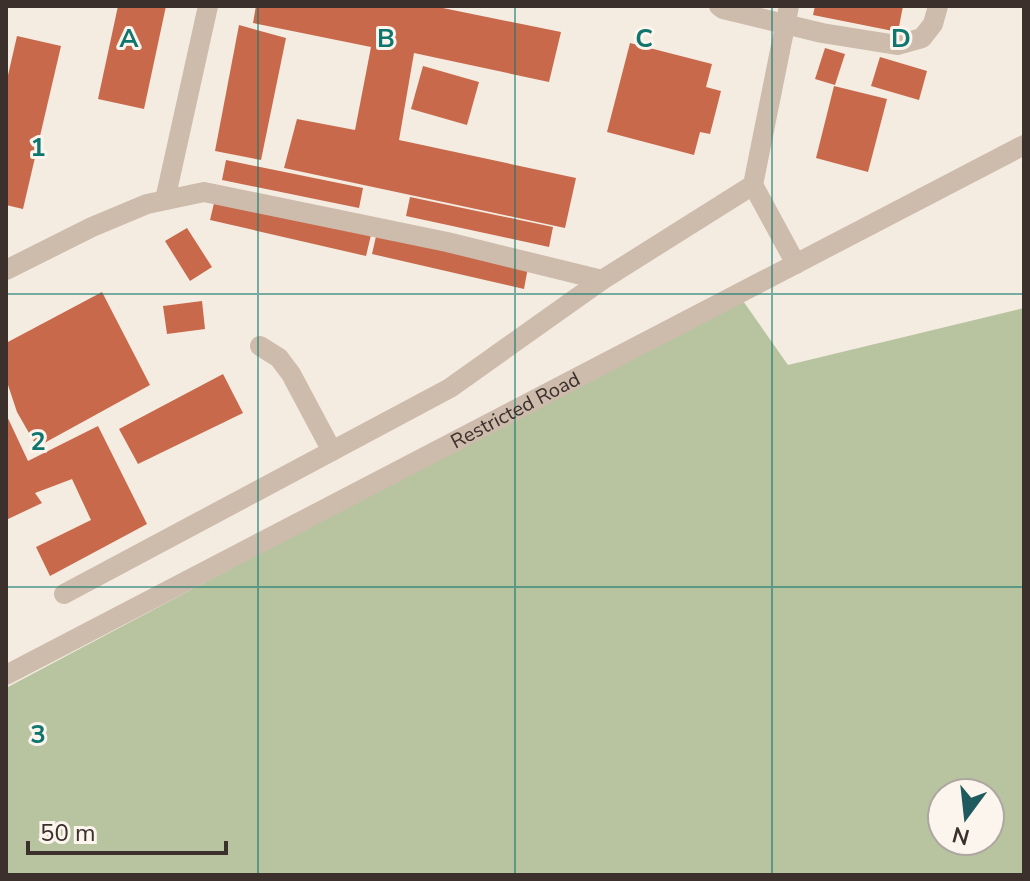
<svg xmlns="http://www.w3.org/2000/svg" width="1030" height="881" viewBox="0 0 1030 881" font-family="'Nunito Sans',sans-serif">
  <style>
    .green { fill: #b8c4a0; fill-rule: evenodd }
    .building { fill: #c8694b }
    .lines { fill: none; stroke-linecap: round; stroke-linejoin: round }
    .minor { stroke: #cdbbac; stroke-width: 20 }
    .grid { fill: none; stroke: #0f766e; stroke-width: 2; stroke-opacity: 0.55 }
    .labels { text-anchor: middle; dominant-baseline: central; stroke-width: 6; stroke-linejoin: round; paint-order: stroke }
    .street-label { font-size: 20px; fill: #3b302b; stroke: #fbf5ee }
    .grid-label { font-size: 26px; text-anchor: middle; font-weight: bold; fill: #0f766e; stroke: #fbf5ee; stroke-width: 6; stroke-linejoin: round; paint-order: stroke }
  </style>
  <rect width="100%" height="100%" fill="#f4ebe1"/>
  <path class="green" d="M 741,298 L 788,365 L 1024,308 L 1024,875 L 6,875 L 6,688 ZM 942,793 L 990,793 L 990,841 L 942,841 Z"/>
  <g class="building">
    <path d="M 118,6 L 166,6 L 144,109 L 98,99 Z"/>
    <path d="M 256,6 L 433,6 L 561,32 L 549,82 L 414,53 L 399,140 L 576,178 L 565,228 L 284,168 L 297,119 L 355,130 L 371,47 L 253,23 Z"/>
    <path d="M 815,6 L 903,6 L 898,32 L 813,15 Z"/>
    <path d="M 239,25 L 286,38 L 261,160 L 215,151 Z"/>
    <path d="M 17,36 L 61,46 L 23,209 L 6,205 L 6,84 Z"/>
    <path d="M 630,43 L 712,64 L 706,87 L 721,91 L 710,134 L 700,132 L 694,155 L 607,132 Z"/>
    <path d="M 825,48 L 845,54 L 835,85 L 815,79 Z"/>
    <path d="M 880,57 L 927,71 L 919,100 L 871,86 Z"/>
    <path d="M 423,66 L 479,82 L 467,125 L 411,109 Z"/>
    <path d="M 834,86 L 887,99 L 868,172 L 816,158 Z"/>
    <path d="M 226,160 L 363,188 L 359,208 L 222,180 Z"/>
    <path d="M 410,197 L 553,227 L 549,247 L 406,216 Z"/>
    <path d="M 215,199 L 371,235 L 366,256 L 210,220 Z"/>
    <path d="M 187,228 L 212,267 L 190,281 L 165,241 Z"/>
    <path d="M 377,232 L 528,267 L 524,289 L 372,254 Z"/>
    <path d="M 102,292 L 150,385 L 37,447 L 17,412 L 6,379 L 6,343 Z"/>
    <path d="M 202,301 L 205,329 L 167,334 L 163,306 Z"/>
    <path d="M 223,374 L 243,413 L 138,464 L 119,429 Z"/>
    <path d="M 6,414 L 28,461 L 98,426 L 147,524 L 50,576 L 36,547 L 91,520 L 72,479 L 35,493 L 42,503 L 6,520 Z"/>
  </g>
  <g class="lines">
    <g class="minor">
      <path d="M 719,6 L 723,9 L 822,33 L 897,45 L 922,38 L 933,24 L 938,6"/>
      <path d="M 753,185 L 796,264"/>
      <path d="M 165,200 L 208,6"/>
      <path d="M 6,270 L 92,227 L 147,204 L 204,192 L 447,242 L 602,280"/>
      <path d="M 260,346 L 279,358 L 291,374 L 332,451"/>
      <path d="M 64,594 L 450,388 L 602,280 L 753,185 L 789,6"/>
      <path id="s1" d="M 6,675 L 1024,145"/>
    </g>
  </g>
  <path class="grid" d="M 258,6 L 258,875M 515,6 L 515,875M 772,6 L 772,875M 6,294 L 1024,294M 6,587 L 1024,587"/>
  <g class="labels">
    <g class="street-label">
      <text stroke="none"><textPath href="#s1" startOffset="574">Restricted Road</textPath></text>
    </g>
  </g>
  <g class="grid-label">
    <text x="129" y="47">A</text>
    <text x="386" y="47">B</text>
    <text x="644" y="47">C</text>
    <text x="901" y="47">D</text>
    <text x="38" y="156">1</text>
    <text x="38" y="450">2</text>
    <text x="38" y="743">3</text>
  </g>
  <rect width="1030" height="881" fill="none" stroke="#3b302b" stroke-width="16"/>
  <g transform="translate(966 817) rotate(195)"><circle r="38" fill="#fbf5ee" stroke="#aea6a0" stroke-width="2"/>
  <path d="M0-6L14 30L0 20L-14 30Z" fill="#1f5a5e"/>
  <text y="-12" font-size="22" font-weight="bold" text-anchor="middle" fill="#3b302b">N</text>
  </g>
  <path d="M28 841v12h198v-12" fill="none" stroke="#3b302b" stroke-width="4"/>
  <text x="40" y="841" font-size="24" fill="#3b302b" stroke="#fbf5ee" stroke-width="6" paint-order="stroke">50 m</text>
</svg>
